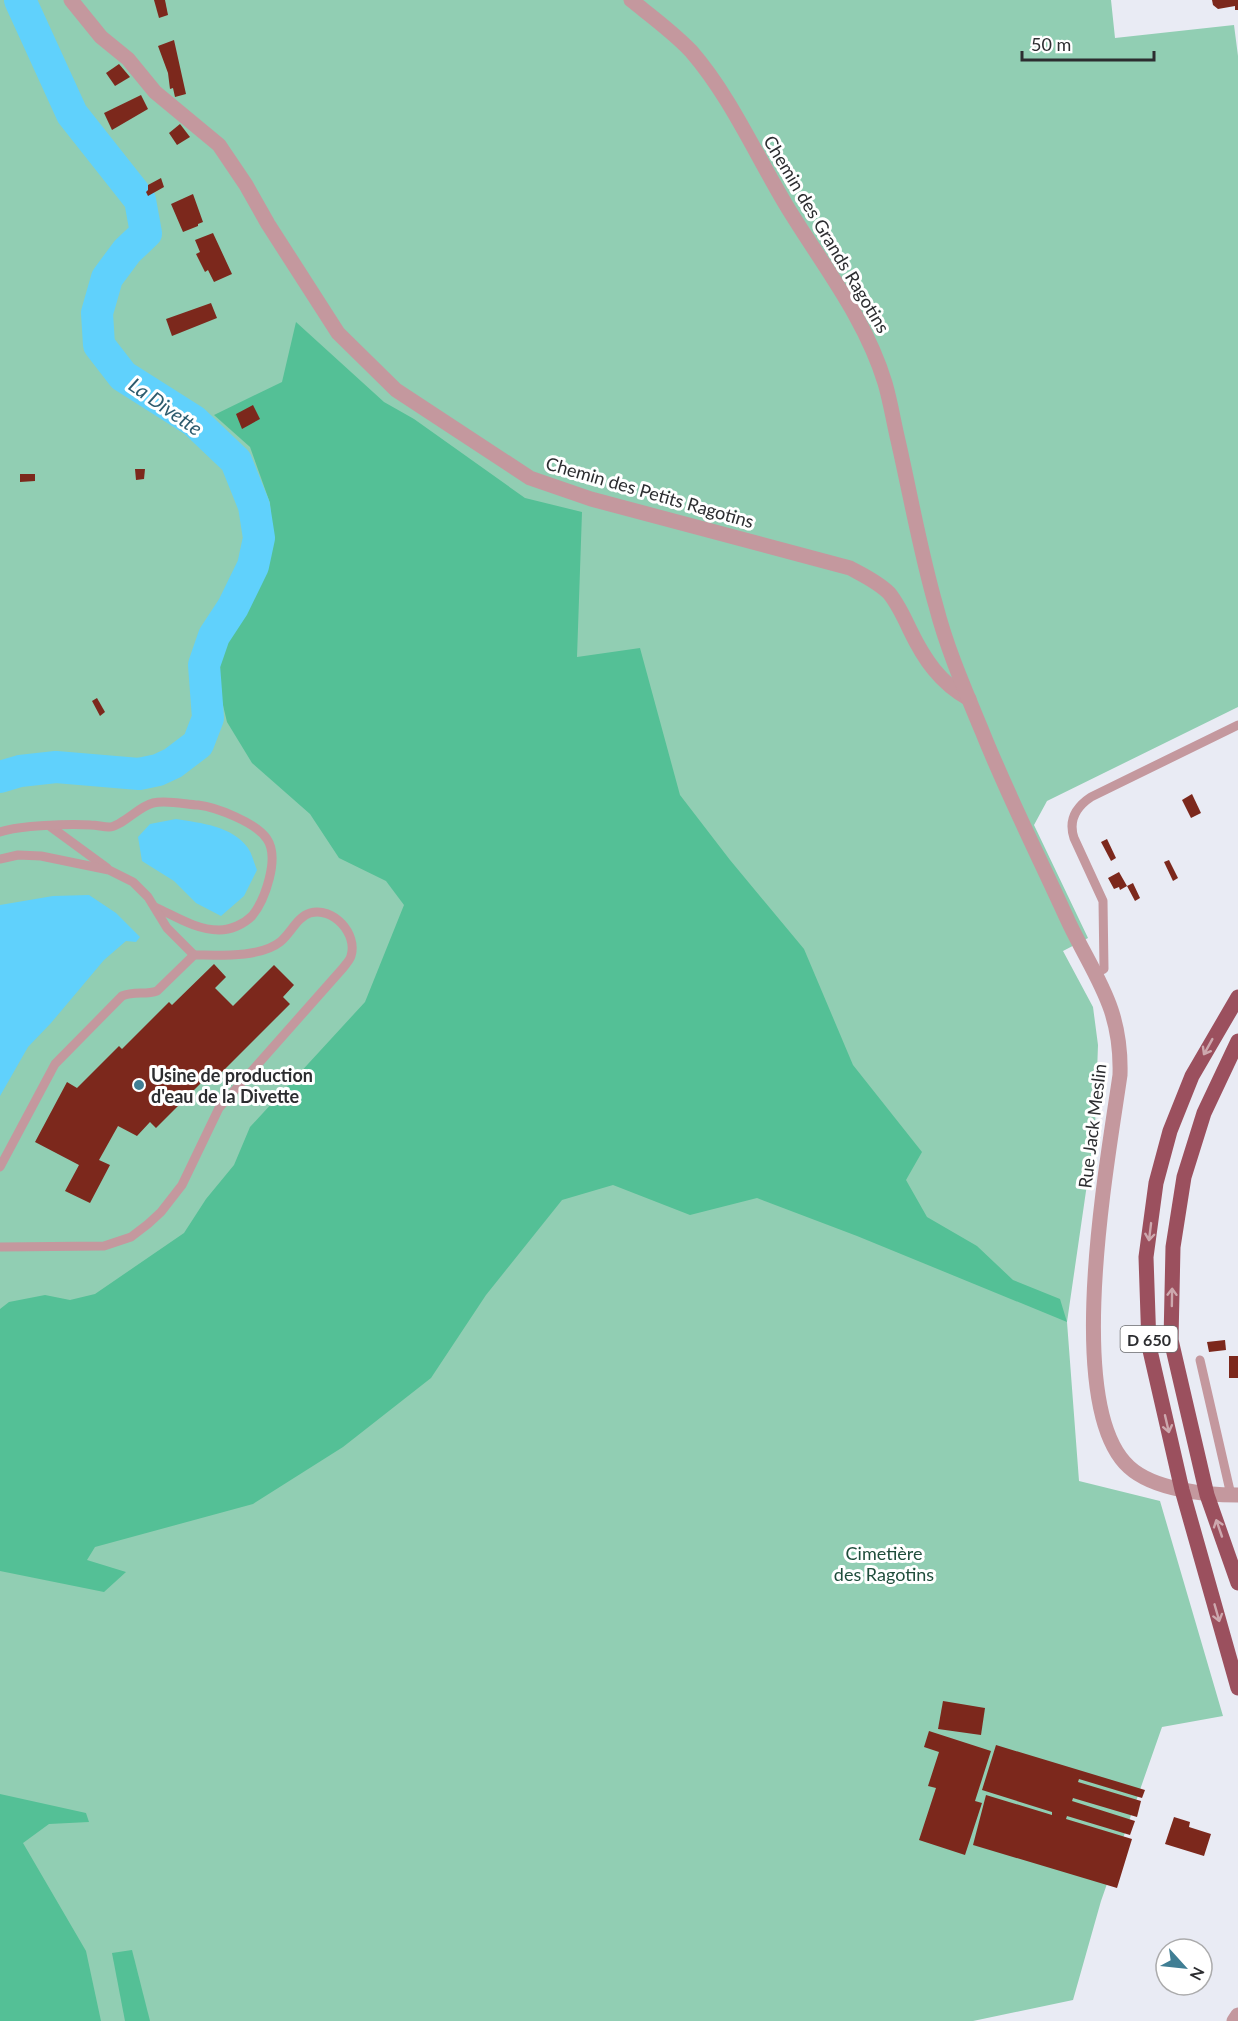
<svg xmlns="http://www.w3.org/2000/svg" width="1238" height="2021" viewBox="0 0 1238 2021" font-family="Lato,sans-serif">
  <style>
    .green { fill: #91ceb3 }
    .forest { fill: #54c096 }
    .water { fill: #60d1fc }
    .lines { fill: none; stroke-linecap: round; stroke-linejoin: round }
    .river { stroke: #60d1fc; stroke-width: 32 }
    .building { fill: #7c281c }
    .lane { stroke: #c4989e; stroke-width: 9 }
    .street { stroke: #c4989e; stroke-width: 15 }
    .primary { stroke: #9b505e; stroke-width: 15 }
    .oneway { stroke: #cda8ae }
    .poi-dot { fill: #407e94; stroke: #fff; stroke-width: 2 }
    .labels { text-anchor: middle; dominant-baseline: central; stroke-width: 6; stroke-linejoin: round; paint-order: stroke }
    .shield { fill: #fff; stroke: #6b6c6e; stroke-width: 1.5 }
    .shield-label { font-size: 16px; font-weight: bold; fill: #2c2d30 }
    .street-label { font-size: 18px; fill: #2c2d30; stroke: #fff }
    .poi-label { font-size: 18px; font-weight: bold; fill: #2c2d30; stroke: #fff; text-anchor: start }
    .park-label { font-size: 18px; fill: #1f4d3b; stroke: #fff }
    .water-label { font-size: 20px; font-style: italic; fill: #2d5b6e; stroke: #fff }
  </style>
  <rect width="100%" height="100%" fill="#e9ebf4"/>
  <path class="green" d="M 0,0 L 1111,0 L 1115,38 L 1234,25 L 1238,56 L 1238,707 L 1047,801 L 1034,825 L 1088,938 L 1063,951 L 1093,1007 L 1098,1045 L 1095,1129 L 1067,1322 L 1079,1481 L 1160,1501 L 1223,1716 L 1162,1727 L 1101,1901 L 1073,2000 L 973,2021 L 0,2021 Z"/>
  <g class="forest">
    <path d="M 296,322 L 384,402 L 414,419 L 525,498 L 582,512 L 577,657 L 640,648 L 680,795 L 730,860 L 804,949 L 853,1065 L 922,1152 L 906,1180 L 927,1217 L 977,1246 L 1013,1280 L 1060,1299 L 1067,1322 L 857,1236 L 757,1198 L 690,1215 L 613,1185 L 562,1200 L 486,1295 L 431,1378 L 343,1447 L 253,1504 L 95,1547 L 87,1560 L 126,1572 L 104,1592 L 0,1571 L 0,1309 L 9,1302 L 45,1295 L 70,1300 L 95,1294 L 184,1233 L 206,1199 L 234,1165 L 250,1127 L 365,1002 L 404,905 L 386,881 L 339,858 L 310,814 L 252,763 L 227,722 L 214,668 L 273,548 L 270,503 L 250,447 L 214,415 L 282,382 Z"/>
    <path d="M 0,1794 L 86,1813 L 89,1822 L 49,1824 L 23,1843 L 86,1951 L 101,2021 L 0,2021 Z"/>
    <path d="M 132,1950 L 150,2021 L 125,2021 L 112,1953 Z"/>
  </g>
  <g class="water">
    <path d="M 176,819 C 201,823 232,826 248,848 C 252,854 254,863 257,870 L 244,896 L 221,916 L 196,903 L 174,881 L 142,861 L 138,837 L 150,824 Z"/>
    <path d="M 89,895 L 116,913 L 140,937 L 136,942 L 126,941 L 104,960 L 51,1023 L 28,1047 L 0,1096 L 0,905 L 53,896 Z"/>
  </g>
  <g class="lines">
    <path class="river" d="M 0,777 L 20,771 L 56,767 L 139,774 L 158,770 L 173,763 L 198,744 L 208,718 L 204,665 L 214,636 L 233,607 L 253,566 L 259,538 L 254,506 L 236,461 L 194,421 L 123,376 L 99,345 L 97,313 L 107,278 L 127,251 L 146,233 L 140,200 L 72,114 L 20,0"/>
  </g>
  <g class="building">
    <path d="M 154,0 L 165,0 L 168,15 L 159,18 Z"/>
    <path d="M 1212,0 L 1238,0 L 1238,10 L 1235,10 L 1235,6 L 1218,9 L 1213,5 Z"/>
    <path d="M 174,40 L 186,94 L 175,97 L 173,88 L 170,89 L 168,73 L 158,46 Z"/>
    <path d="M 119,64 L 130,77 L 115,86 L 106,73 Z"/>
    <path d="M 141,95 L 148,109 L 112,130 L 104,113 Z"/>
    <path d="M 180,124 L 190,137 L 177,145 L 169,133 Z"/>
    <path d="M 161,178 L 164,187 L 148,196 L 146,192 L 148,190 L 148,185 Z"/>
    <path d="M 193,194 L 203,222 L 198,224 L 198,226 L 183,232 L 171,204 Z"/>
    <path d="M 213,233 L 232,274 L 214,282 L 208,270 L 205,272 L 196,254 L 200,252 L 195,240 Z"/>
    <path d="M 211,303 L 217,318 L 172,336 L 166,319 Z"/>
    <path d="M 253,405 L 260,419 L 242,429 L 236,414 Z"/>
    <path d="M 135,469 L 145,469 L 144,479 L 136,480 Z"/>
    <path d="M 20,474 L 35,474 L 35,481 L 20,482 Z"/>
    <path d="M 97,698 L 105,712 L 100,716 L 92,701 Z"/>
    <path d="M 1192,794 L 1201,813 L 1191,818 L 1182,800 Z"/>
    <path d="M 1107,839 L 1116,858 L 1111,861 L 1101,842 Z"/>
    <path d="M 1169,860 L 1178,878 L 1173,881 L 1164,862 Z"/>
    <path d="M 1119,872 L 1127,886 L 1120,890 L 1119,887 L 1114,889 L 1108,878 Z"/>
    <path d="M 1133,883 L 1140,898 L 1135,901 L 1127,886 Z"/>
    <path d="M 214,964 L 226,977 L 215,988 L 233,1006 L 274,965 L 294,985 L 283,997 L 290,1004 L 211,1083 L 206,1078 L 156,1128 L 150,1122 L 137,1136 L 118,1126 L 99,1160 L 110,1165 L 90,1203 L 65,1191 L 79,1165 L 35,1142 L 67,1082 L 77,1088 L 119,1046 L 122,1049 L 169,1002 L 172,1005 Z"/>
    <path d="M 1225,1340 L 1226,1350 L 1209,1352 L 1207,1342 Z"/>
    <rect x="1229" y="1356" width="9" height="22"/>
    <path d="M 943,1701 L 985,1708 L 981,1735 L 938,1729 Z"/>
    <path d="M 929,1731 L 991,1751 L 975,1801 L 982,1803 L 965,1855 L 919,1840 L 936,1788 L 928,1786 L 939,1752 L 924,1747 Z"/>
    <path d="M 996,1745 L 1145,1790 L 1142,1798 L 1079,1779 L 1078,1782 L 1141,1801 L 1137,1817 L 1073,1798 L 1072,1801 L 1135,1821 L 1130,1835 L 1067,1816 L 1066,1819 L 1132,1839 L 1117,1888 L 973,1845 L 986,1795 L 1052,1815 L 1052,1812 L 982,1790 Z"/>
    <path d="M 1174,1817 L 1190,1822 L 1189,1827 L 1211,1834 L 1204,1856 L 1165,1844 Z"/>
  </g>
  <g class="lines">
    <g class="lane">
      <path d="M 51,827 L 107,868"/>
      <path d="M 0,832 C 20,825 69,824 91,825 C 97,825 103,827 109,827 C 121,827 139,806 153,803 C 166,800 184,804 198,805 C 216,807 257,823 267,839 C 280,858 265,900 252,916 C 244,924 231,930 219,930 C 196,930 175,916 155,907"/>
      <path d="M 0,859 L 18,855 L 41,856 L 109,870 L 133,882 L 148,897 L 167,928 L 194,955"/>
      <path d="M 1096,973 L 1104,969 L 1103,901 L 1074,838 C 1068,820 1076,807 1091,797 L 1238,725"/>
      <path d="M 0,1167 L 55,1064 L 122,996 C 134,991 146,995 157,991 L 194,955 C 218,955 260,958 280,942 C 291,933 297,917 310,913 C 333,906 358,934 351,956 C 350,960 345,965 343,968 L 219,1108 L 182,1185 L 161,1212 L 148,1224 L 131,1237 L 104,1246 L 0,1247"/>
      <path d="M 1200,1360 L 1231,1495"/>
    </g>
    <g class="street">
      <path d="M 71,0 L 101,37 L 128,59 L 155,92 L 219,145 L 246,185 L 268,224 L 338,333 L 396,390 L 530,478 L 591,499 L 850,568 C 863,575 878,582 889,593 C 898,604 904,617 910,630 C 924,659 940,683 969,699"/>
      <path d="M 631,0 C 651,16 673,32 691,51 C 730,96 755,153 786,205 C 821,263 865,317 885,383 C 890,400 893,418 897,436 C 910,492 920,551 936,606 C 947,649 965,690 982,731 C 1008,796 1040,859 1069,923 C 1096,979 1122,1008 1120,1075 C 1108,1159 1062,1406 1129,1467 C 1154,1490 1206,1495 1238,1495"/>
      <path d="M 1234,2021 L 1238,2015"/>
    </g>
    <g class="primary">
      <path d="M 1238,997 L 1192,1076 L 1170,1131 L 1156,1183 L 1146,1257 L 1149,1346 L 1182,1490 L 1238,1688"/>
      <path d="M 1238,1041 L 1204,1113 L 1184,1177 L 1173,1247 L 1171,1340 L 1207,1495 L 1238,1583"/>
    </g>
  </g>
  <defs><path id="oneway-shaft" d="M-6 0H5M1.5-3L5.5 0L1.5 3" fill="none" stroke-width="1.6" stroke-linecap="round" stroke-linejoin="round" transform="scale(1.5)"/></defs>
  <g class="oneway">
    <use href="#oneway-shaft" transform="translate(1208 1047) rotate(119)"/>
    <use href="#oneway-shaft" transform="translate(1150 1232) rotate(97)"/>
    <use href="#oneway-shaft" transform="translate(1172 1297) rotate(-89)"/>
    <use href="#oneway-shaft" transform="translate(1167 1424) rotate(77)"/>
    <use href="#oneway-shaft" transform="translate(1219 1528) rotate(-109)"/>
    <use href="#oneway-shaft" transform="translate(1217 1613) rotate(74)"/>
  </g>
  <circle class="poi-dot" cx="139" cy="1085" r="6"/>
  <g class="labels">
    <rect class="shield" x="1120.5" y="1326" width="57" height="26" rx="4.5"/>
    <g class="shield-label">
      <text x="1149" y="1339">D 650</text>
    </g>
    <g class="street-label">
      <text transform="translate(827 234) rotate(59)">Chemin des Grands Ragotins</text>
      <text transform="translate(650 492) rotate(16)">Chemin des Petits Ragotins</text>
      <text transform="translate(1092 1126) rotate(-83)">Rue Jack Meslin</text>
    </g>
    <g class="poi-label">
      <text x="151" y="1075">Usine de production<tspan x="151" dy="21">d'eau de la Divette</tspan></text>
    </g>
    <g class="park-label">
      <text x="884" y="1553">Cimetière<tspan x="884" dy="21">des Ragotins</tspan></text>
    </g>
    <g class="water-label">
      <text transform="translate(166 406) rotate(35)">La Divette</text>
    </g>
  </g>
  <g transform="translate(1184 1967) rotate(117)"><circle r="28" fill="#ffffff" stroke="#ababac" stroke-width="1.5"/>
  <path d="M0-4.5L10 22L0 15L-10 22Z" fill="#407e94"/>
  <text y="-9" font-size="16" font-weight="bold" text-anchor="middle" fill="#2c2d30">N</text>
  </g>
  <path d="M1022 51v9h132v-9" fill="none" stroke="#2c2d30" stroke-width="3"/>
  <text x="1031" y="51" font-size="18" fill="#2c2d30" stroke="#ffffff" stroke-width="4.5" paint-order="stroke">50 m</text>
</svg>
